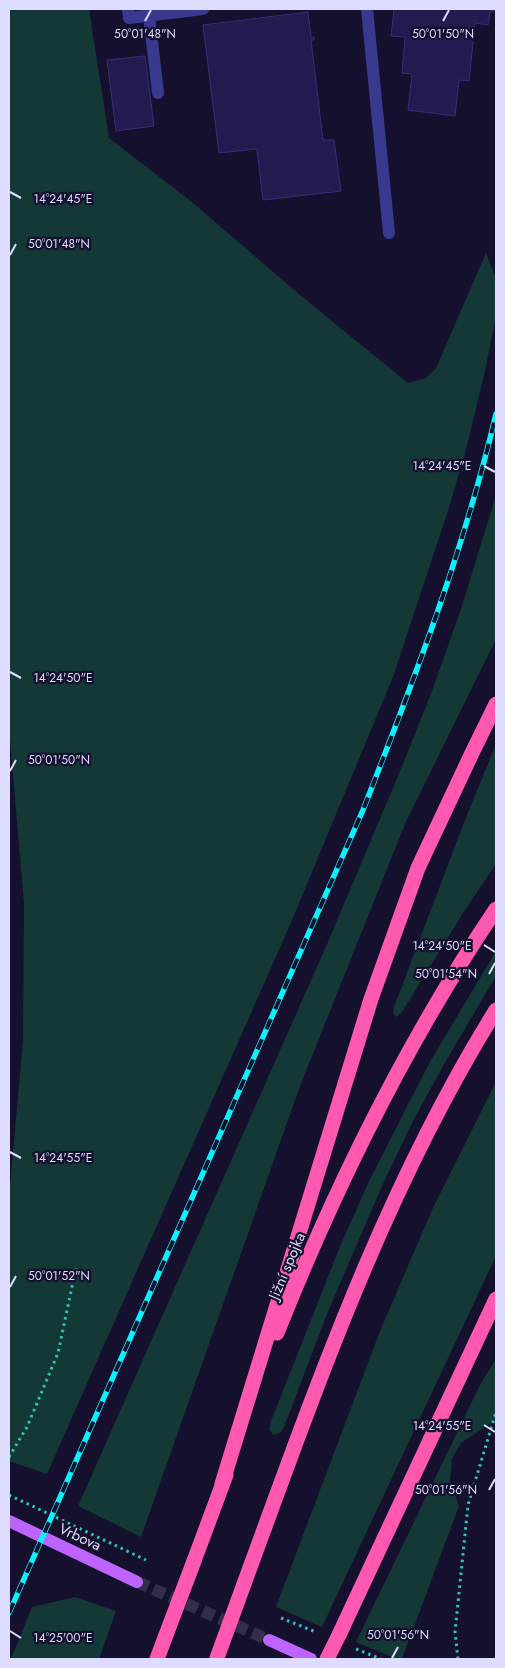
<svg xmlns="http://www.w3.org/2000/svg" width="505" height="1668" viewBox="0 0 505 1668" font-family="Jost,sans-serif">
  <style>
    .green { fill: #133835 }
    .building { fill: #231b50; stroke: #382c7d }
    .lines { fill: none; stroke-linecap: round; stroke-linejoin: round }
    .major-tunnel { stroke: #322f4d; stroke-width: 12; stroke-dasharray: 12 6; stroke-linecap: butt }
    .path { stroke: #2ac5b4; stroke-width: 3; stroke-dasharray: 2.5 4; stroke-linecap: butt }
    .minor { stroke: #393a8f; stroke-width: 12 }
    .major { stroke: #bd64ff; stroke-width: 12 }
    .highway { stroke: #ff58b1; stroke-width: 15 }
    .rail-casing { stroke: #09f3ff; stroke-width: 5.5 }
    .rail { stroke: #14102e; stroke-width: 4; stroke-dasharray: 11; stroke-linecap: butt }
    .highway-bridge { stroke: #ff58b1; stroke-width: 15 }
    .ticks { fill: none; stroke: #dfddff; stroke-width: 2 }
    .labels { text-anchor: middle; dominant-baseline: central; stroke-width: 4.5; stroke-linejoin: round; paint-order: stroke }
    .street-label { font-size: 15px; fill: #dfddff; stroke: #14102e }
    .ticks-label { font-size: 12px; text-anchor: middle; fill: #dfddff; stroke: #14102e; stroke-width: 4.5; stroke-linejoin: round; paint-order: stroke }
  </style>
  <rect width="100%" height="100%" fill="#14102e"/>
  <g class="green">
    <path d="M 9,9 L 89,9 L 109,138 L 192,202 L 300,295 L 408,383 L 426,378 L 436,368 L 486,253 L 496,279 L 496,316 L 485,371 L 466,450 L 447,514 L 393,677 L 290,925 L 47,1474 L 9,1461 L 9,1198 L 23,1040 L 24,904 L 9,726 Z"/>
    <path d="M 496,495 L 496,639 L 405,824 L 300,1086 L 141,1537 L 78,1506 L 328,942 L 403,764 L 432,691 L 461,609 Z"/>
    <path d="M 496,744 L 496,864 L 463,913 L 402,1012 L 396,1017 L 393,1013 L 394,1007 L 463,825 Z"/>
    <path d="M 496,951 L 496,976 L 443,1066 L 413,1121 L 382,1186 L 329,1309 L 284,1427 L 281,1432 L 274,1435 L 269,1430 L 271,1421 L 341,1244 L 370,1179 L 431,1060 Z"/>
    <path d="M 496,1082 L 496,1256 L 322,1627 L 276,1607 L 380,1331 L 432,1210 Z"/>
    <path d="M 496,1359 L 496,1417 L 491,1423 L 461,1443 L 452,1459 L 450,1481 L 459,1506 L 402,1659 L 397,1659 L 356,1642 L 481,1383 Z"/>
    <path d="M 75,1597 L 116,1611 L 99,1659 L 11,1659 L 32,1607 Z"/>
  </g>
  <g class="building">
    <path d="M 394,9 L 494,9 L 494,11 L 490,11 L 488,25 L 475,23 L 469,81 L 459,80 L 455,116 L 408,110 L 412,74 L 402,73 L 405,37 L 391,36 Z"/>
    <path d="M 308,12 L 311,37 L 314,37 L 314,40 L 311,40 L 323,140 L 334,140 L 341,191 L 263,200 L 257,149 L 219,153 L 203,25 Z"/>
    <path d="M 145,56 L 154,126 L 116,131 L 107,60 Z"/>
  </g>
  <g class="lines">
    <path class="major-tunnel" d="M 137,1582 L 269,1640"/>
    <g class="path">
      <path d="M 9,1457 L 27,1427 L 58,1353 L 76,1268"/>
      <path d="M 9,1495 L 146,1560"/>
      <path d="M 281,1618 L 316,1632"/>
      <path d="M 356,1649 L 381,1659"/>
      <path d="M 458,1659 L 455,1632 L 468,1505 L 496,1412"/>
    </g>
    <g class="minor">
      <path d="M 128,9 L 129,18 L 203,9"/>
      <path d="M 367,9 L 389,233"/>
      <path d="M 149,16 L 158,93"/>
    </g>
    <g class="major">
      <path d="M 9,1521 L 137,1582"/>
      <path d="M 269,1640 L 311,1659"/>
    </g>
    <g class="highway">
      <path d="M 277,1333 C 336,1185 407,1041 496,909"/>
      <path d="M 222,1484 L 371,999 L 418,868 L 472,753 L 496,704"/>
      <path d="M 194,1561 L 226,1475"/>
      <path d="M 244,1584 C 316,1388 385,1188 496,1010"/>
      <path d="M 339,1635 L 496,1299"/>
      <path d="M 157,1659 L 166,1635"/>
    </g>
    <defs>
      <path id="rail" d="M 9,1613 L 363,810 C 414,680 464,550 496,414"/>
    </defs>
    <use href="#rail" class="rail-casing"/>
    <use href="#rail" class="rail"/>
    <g class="highway-bridge">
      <path d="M 166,1635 L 194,1561"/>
      <path d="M 217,1658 L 244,1584"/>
      <path d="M 327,1659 L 339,1635"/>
    </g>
  </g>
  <path class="ticks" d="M 145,21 L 151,10M 443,21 L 449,10M 10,192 L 21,198M 10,255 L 16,244M 484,466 L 495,472M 10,672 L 21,678M 10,771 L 16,760M 484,945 L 495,952M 489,974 L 495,963M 10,1152 L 21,1158M 10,1287 L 16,1276M 484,1425 L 495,1432M 489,1490 L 495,1479M 10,1631 L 21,1638M 392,1658 L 398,1647"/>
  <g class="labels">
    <g class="street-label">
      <text transform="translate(287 1266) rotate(-67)">Jižní spojka</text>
      <text transform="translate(80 1537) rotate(25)">Vrbova</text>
    </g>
  </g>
  <g class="ticks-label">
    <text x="145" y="38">50°01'48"N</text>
    <text x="443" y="38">50°01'50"N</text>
    <text x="63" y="203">14°24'45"E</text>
    <text x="59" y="248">50°01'48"N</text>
    <text x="442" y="470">14°24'45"E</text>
    <text x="63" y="682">14°24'50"E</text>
    <text x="59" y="764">50°01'50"N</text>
    <text x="442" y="950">14°24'50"E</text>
    <text x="446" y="978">50°01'54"N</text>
    <text x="63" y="1162">14°24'55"E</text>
    <text x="59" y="1280">50°01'52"N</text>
    <text x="442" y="1430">14°24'55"E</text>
    <text x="446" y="1494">50°01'56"N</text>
    <text x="398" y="1639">50°01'56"N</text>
    <text x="63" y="1642">14°25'00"E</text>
  </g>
  <rect width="505" height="1668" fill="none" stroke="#dfddff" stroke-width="20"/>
</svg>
